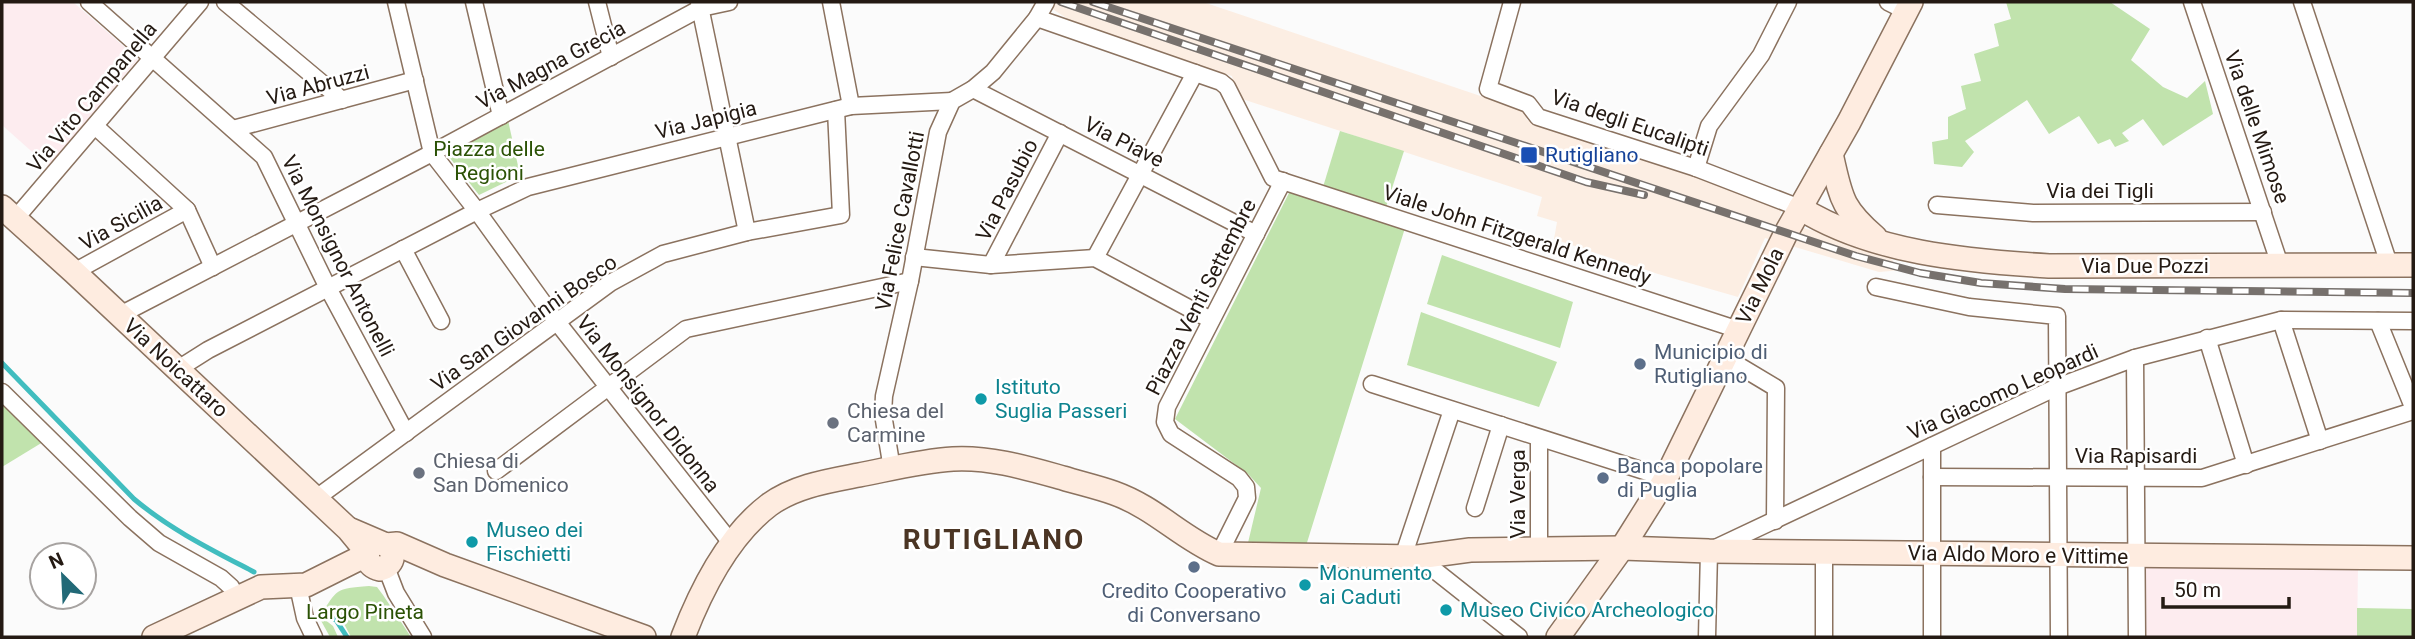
<svg xmlns="http://www.w3.org/2000/svg" width="2415" height="639" viewBox="0 0 2415 639" font-family="Roboto,sans-serif">
  <style>
    .built { fill: #fceee3 }
    .education { fill: #fdecef }
    .green { fill: #c1e3ad }
    .lines { fill: none; stroke-linecap: round; stroke-linejoin: round }
    .stream { stroke: #41bdbf; stroke-width: 5 }
    .street-casing { stroke: #8b725f; stroke-width: 19 }
    .secondary-casing { stroke: #8b725f; stroke-width: 26 }
    .street { stroke: #fff; stroke-width: 16 }
    .secondary { stroke: #feece0; stroke-width: 23 }
    .rail-casing { stroke: #77716d; stroke-width: 8 }
    .rail { stroke: #fff; stroke-width: 5; stroke-dasharray: 16; stroke-linecap: butt }
    .transit-dot { fill: #1a4fb4; stroke: #fff; stroke-width: 2.5 }
    .service-dot { fill: #5c6f8a; stroke: #fff; stroke-width: 2.5 }
    .culture-dot { fill: #0f9aa8; stroke: #fff; stroke-width: 2.5 }
    .worship-dot { fill: #6b7280; stroke: #fff; stroke-width: 2.5 }
    .labels { text-anchor: middle; dominant-baseline: central; stroke-width: 5; stroke-linejoin: round; paint-order: stroke }
    .street-label { font-size: 21px; fill: #241a13; stroke: #fff }
    .park-label { font-size: 21px; fill: #2b5205; stroke: #fff }
    .transit-label { font-size: 21px; fill: #164399; stroke: #fff; text-anchor: start }
    .service-label { font-size: 21px; fill: #4e5e75; stroke: #fff; text-anchor: start }
    .culture-label { font-size: 21px; fill: #0d838f; stroke: #fff; text-anchor: start }
    .worship-label { font-size: 21px; fill: #5b616d; stroke: #fff; text-anchor: start }
    .district-label { font-size: 28px; font-weight: bold; letter-spacing: 2px; fill: #4b3524; stroke: #fff }
  </style>
  <rect width="100%" height="100%" fill="#fbfbfb"/>
  <path class="built" d="M 1037,2 L 1203,2 L 1510,106 L 1523,110 L 1527,120 L 1769,201 L 1782,209 L 1779,219 L 1807,229 L 1881,249 L 1902,270 L 1879,272 L 1765,238 L 1738,297 L 1658,274 L 1554,239 L 1557,222 L 1537,216 L 1542,197 L 1236,97 L 1232,76 L 1077,25 L 1051,8 Z"/>
  <g class="education">
    <path d="M 2,2 L 73,2 L 138,59 L 48,166 L 2,125 Z"/>
    <path d="M 2143,565 L 2358,568 L 2357,637 L 2144,637 Z"/>
  </g>
  <g class="green">
    <path d="M 2006,2 L 2110,2 L 2150,29 L 2131,60 L 2163,87 L 2187,98 L 2205,81 L 2213,114 L 2163,146 L 2143,119 L 2122,133 L 2129,141 L 2115,147 L 2110,139 L 2098,144 L 2079,116 L 2049,134 L 2027,100 L 1965,141 L 1974,152 L 1962,167 L 1934,164 L 1932,142 L 1948,139 L 1948,117 L 1966,109 L 1961,86 L 1981,81 L 1974,54 L 1999,46 L 1994,24 L 2011,19 Z"/>
    <path d="M 508,120 L 520,175 L 479,195 L 446,153 Z"/>
    <path d="M 1340,131 L 1404,151 L 1386,207 L 1323,187 Z"/>
    <path d="M 1290,191 L 1405,228 L 1305,549 L 1247,547 L 1261,488 L 1248,474 L 1175,419 Z"/>
    <path d="M 1442,255 L 1573,302 L 1560,348 L 1427,304 Z"/>
    <path d="M 1421,312 L 1557,362 L 1539,407 L 1407,365 Z"/>
    <path d="M 2,402 L 43,442 L 2,467 Z"/>
    <path d="M 369,586 L 377,587 L 383,595 L 411,637 L 351,637 L 342,620 L 330,610 L 324,619 L 333,626 L 338,637 L 330,637 L 319,617 C 339,588 334,589 369,586 Z"/>
    <path d="M 2357,608 L 2413,609 L 2413,637 L 2357,637 Z"/>
  </g>
  <g class="lines">
    <g class="stream">
      <path d="M 2,363 L 134,499 C 171,530 212,550 254,572"/>
      <path d="M 326,614 L 336,620 L 347,637"/>
    </g>
    <defs>
      <g id="street">
        <path d="M 89,2 L 264,157 L 328,288 L 406,433"/>
        <path d="M 225,2 L 342,100"/>
        <path d="M 396,2 L 432,153 L 477,211 L 557,322 L 732,544"/>
        <path d="M 474,2 L 501,116"/>
        <path d="M 597,2 L 611,57"/>
        <path d="M 699,2 L 747,232"/>
        <path d="M 831,2 L 851,106"/>
        <path d="M 1512,2 L 1488,89 L 1528,104 L 1538,117 L 1696,168 L 1800,208"/>
        <path d="M 1888,2 L 1906,11"/>
        <path d="M 2192,2 L 2280,265"/>
        <path d="M 2302,2 L 2389,264"/>
        <path d="M 1037,18 L 1221,82 L 1227,87 L 1273,178 L 1739,330"/>
        <path d="M 973,89 L 1256,234"/>
        <path d="M 95,126 L 187,210 L 213,267"/>
        <path d="M 233,129 L 415,80"/>
        <path d="M 1696,168 L 1709,126 L 1761,55 L 1788,2"/>
        <path d="M 1937,205 L 2033,213 L 2263,212"/>
        <path d="M 15,219 L 200,2"/>
        <path d="M 403,249 L 441,321"/>
        <path d="M 914,257 L 991,265 L 1095,258 L 1211,320"/>
        <path d="M 1095,258 L 1195,73"/>
        <path d="M 991,265 L 1060,133"/>
        <path d="M 74,272 L 187,210"/>
        <path d="M 1876,287 L 1969,307 L 2057,316 L 2059,637"/>
        <path d="M 120,315 L 432,153 L 701,8 L 729,2"/>
        <path d="M 2281,320 L 2320,441"/>
        <path d="M 2378,321 L 2413,407"/>
        <path d="M 2207,338 L 2246,465"/>
        <path d="M 1726,358 L 1776,388 L 1775,521"/>
        <path d="M 2135,358 L 2137,637"/>
        <path d="M 178,369 L 208,350 L 477,211 L 528,187 L 851,106 L 952,101"/>
        <path d="M 1372,384 L 1666,478"/>
        <path d="M 2,392 L 130,518 L 159,543 L 221,578 L 231,587 L 237,597"/>
        <path d="M 1932,446 L 1932,637"/>
        <path d="M 892,469 L 883,414 L 884,396 L 910,281 L 938,132 L 952,101 L 973,89 L 993,72 L 1037,18 L 1046,2"/>
        <path d="M 496,471 L 686,329 L 910,281"/>
        <path d="M 1932,477 L 2202,478 L 2413,411"/>
        <path d="M 315,499 L 610,283 L 663,254 L 747,232 L 841,215 L 836,110"/>
        <path d="M 1475,508 L 1501,425"/>
        <path d="M 1539,550 L 1539,438"/>
        <path d="M 1219,554 L 1247,498 L 1246,487 L 1239,478 L 1171,434 L 1165,422 L 1167,407 L 1283,181"/>
        <path d="M 1403,557 L 1452,410"/>
        <path d="M 1418,557 L 1519,637"/>
        <path d="M 386,567 L 396,593 L 423,637"/>
        <path d="M 298,586 L 305,618 L 314,637"/>
        <path d="M 1707,637 L 1709,551 L 2057,387 L 2135,358 L 2281,320 L 2413,321"/>
        <path d="M 1824,637 L 1824,553"/>
      </g>
      <g id="secondary">
        <path d="M 1831,154 C 1841,196 1840,207 1875,237"/>
        <path d="M 2,207 L 74,272 L 348,529 L 367,552"/>
        <path d="M 1800,208 C 1872,253 1966,261 2049,266 L 2413,265"/>
        <path d="M 351,530 L 386,545 L 397,544 L 445,565 L 644,637"/>
        <path d="M 373,544 C 363,554 367,566 380,569 C 393,566 397,553 386,545"/>
        <path d="M 154,637 L 261,587 L 306,585 L 366,555"/>
        <path d="M 683,637 C 701,590 728,536 769,505 C 795,486 828,481 859,475 C 890,469 921,461 953,459 C 991,457 1027,468 1063,478 C 1079,483 1097,487 1114,493 C 1156,508 1180,537 1219,554 L 1418,557 L 1470,550 L 1622,548 L 1709,551 L 2413,558"/>
        <path d="M 1558,637 L 1622,548 L 1666,478 L 1786,233 L 1849,122 L 1911,2"/>
      </g>
    </defs>
    <use href="#street" class="street-casing"/>
    <use href="#secondary" class="secondary-casing"/>
    <use href="#street" class="street"/>
    <use href="#secondary" class="secondary"/>
    <defs>
      <g id="rail">
        <path d="M 1061,2 L 1586,182 L 1644,195"/>
        <path d="M 1093,2 L 1856,256 L 1920,273 L 1981,283 L 2065,289 L 2413,293"/>
      </g>
    </defs>
    <use href="#rail" class="rail-casing"/>
    <use href="#rail" class="rail"/>
  </g>
  <rect class="transit-dot" x="1520" y="146" width="18" height="18" rx="3.5"/>
  <g class="service-dot">
    <circle cx="1640" cy="364" r="7"/>
    <circle cx="1603" cy="478" r="7"/>
    <circle cx="1194" cy="567" r="7"/>
  </g>
  <g class="culture-dot">
    <circle cx="981" cy="399" r="7"/>
    <circle cx="472" cy="542" r="7"/>
    <circle cx="1305" cy="585" r="7"/>
    <circle cx="1446" cy="610" r="7"/>
  </g>
  <g class="worship-dot">
    <circle cx="833" cy="423" r="7"/>
    <circle cx="419" cy="473" r="7"/>
  </g>
  <g class="labels">
    <g class="street-label">
      <text transform="translate(551 65) rotate(-28)">Via Magna Grecia</text>
      <text transform="translate(318 85) rotate(-15)">Via Abruzzi</text>
      <text transform="translate(92 97) rotate(-50)">Via Vito Campanella</text>
      <text transform="translate(706 120) rotate(-14)">Via Japigia</text>
      <text transform="translate(1630 123) rotate(19)">Via degli Eucalipti</text>
      <text transform="translate(2257 127) rotate(71)">Via delle Mimose</text>
      <text transform="translate(1124 142) rotate(27)">Via Piave</text>
      <text transform="translate(1007 190) rotate(-63)">Via Pasubio</text>
      <text x="2100" y="191">Via dei Tigli</text>
      <text transform="translate(900 221) rotate(-79)">Via Felice Cavallotti</text>
      <text transform="translate(121 223) rotate(-29)">Via Sicilia</text>
      <text transform="translate(1517 235) rotate(18)">Viale John Fitzgerald Kennedy</text>
      <text transform="translate(338 256) rotate(63)">Via Monsignor Antonelli</text>
      <text x="2145" y="266">Via Due Pozzi</text>
      <text transform="translate(1760 286) rotate(-64)">Via Mola</text>
      <text transform="translate(1201 297) rotate(-63)">Piazza Venti Settembre</text>
      <text transform="translate(524 323) rotate(-35)">Via San Giovanni Bosco</text>
      <text transform="translate(176 368) rotate(43)">Via Noicattaro</text>
      <text transform="translate(2003 392) rotate(-24)">Via Giacomo Leopardi</text>
      <text transform="translate(648 404) rotate(52)">Via Monsignor Didonna</text>
      <text x="2136" y="456">Via Rapisardi</text>
      <text transform="translate(1518 494) rotate(-90)">Via Verga</text>
      <text transform="translate(2018 555) rotate(1)">Via Aldo Moro e Vittime</text>
    </g>
    <g class="park-label">
      <text x="489" y="149">Piazza delle<tspan x="489" dy="24">Regioni</tspan></text>
      <text x="365" y="612">Largo Pineta</text>
    </g>
    <g class="transit-label">
      <text x="1545" y="155">Rutigliano</text>
    </g>
    <g class="service-label">
      <text x="1654" y="352">Municipio di<tspan x="1654" dy="24">Rutigliano</tspan></text>
      <text x="1617" y="466">Banca popolare<tspan x="1617" dy="24">di Puglia</tspan></text>
      <text x="1194" y="591" text-anchor="middle">Credito Cooperativo<tspan x="1194" dy="24">di Conversano</tspan></text>
    </g>
    <g class="culture-label">
      <text x="995" y="387">Istituto<tspan x="995" dy="24">Suglia Passeri</tspan></text>
      <text x="486" y="530">Museo dei<tspan x="486" dy="24">Fischietti</tspan></text>
      <text x="1319" y="573">Monumento<tspan x="1319" dy="24">ai Caduti</tspan></text>
      <text x="1460" y="610">Museo Civico Archeologico</text>
    </g>
    <g class="worship-label">
      <text x="847" y="411">Chiesa del<tspan x="847" dy="24">Carmine</tspan></text>
      <text x="433" y="461">Chiesa di<tspan x="433" dy="24">San Domenico</tspan></text>
    </g>
    <g class="district-label">
      <text x="994" y="539">RUTIGLIANO</text>
    </g>
  </g>
  <rect width="2415" height="639" fill="none" stroke="#241a13" stroke-width="7"/>
  <g transform="translate(63 576) rotate(336)"><circle r="33" fill="#ffffff" stroke="#a7a3a1" stroke-width="2"/>
  <path d="M0-5L12 26L0 18L-12 26Z" fill="#226977"/>
  <text y="-10" font-size="19" font-weight="bold" text-anchor="middle" fill="#241a13">N</text>
  </g>
  <path d="M2163 597v10h126v-10" fill="none" stroke="#241a13" stroke-width="3.5"/>
  <text x="2174" y="597" font-size="21" fill="#241a13" stroke="#ffffff" stroke-width="5" paint-order="stroke">50 m</text>
</svg>
